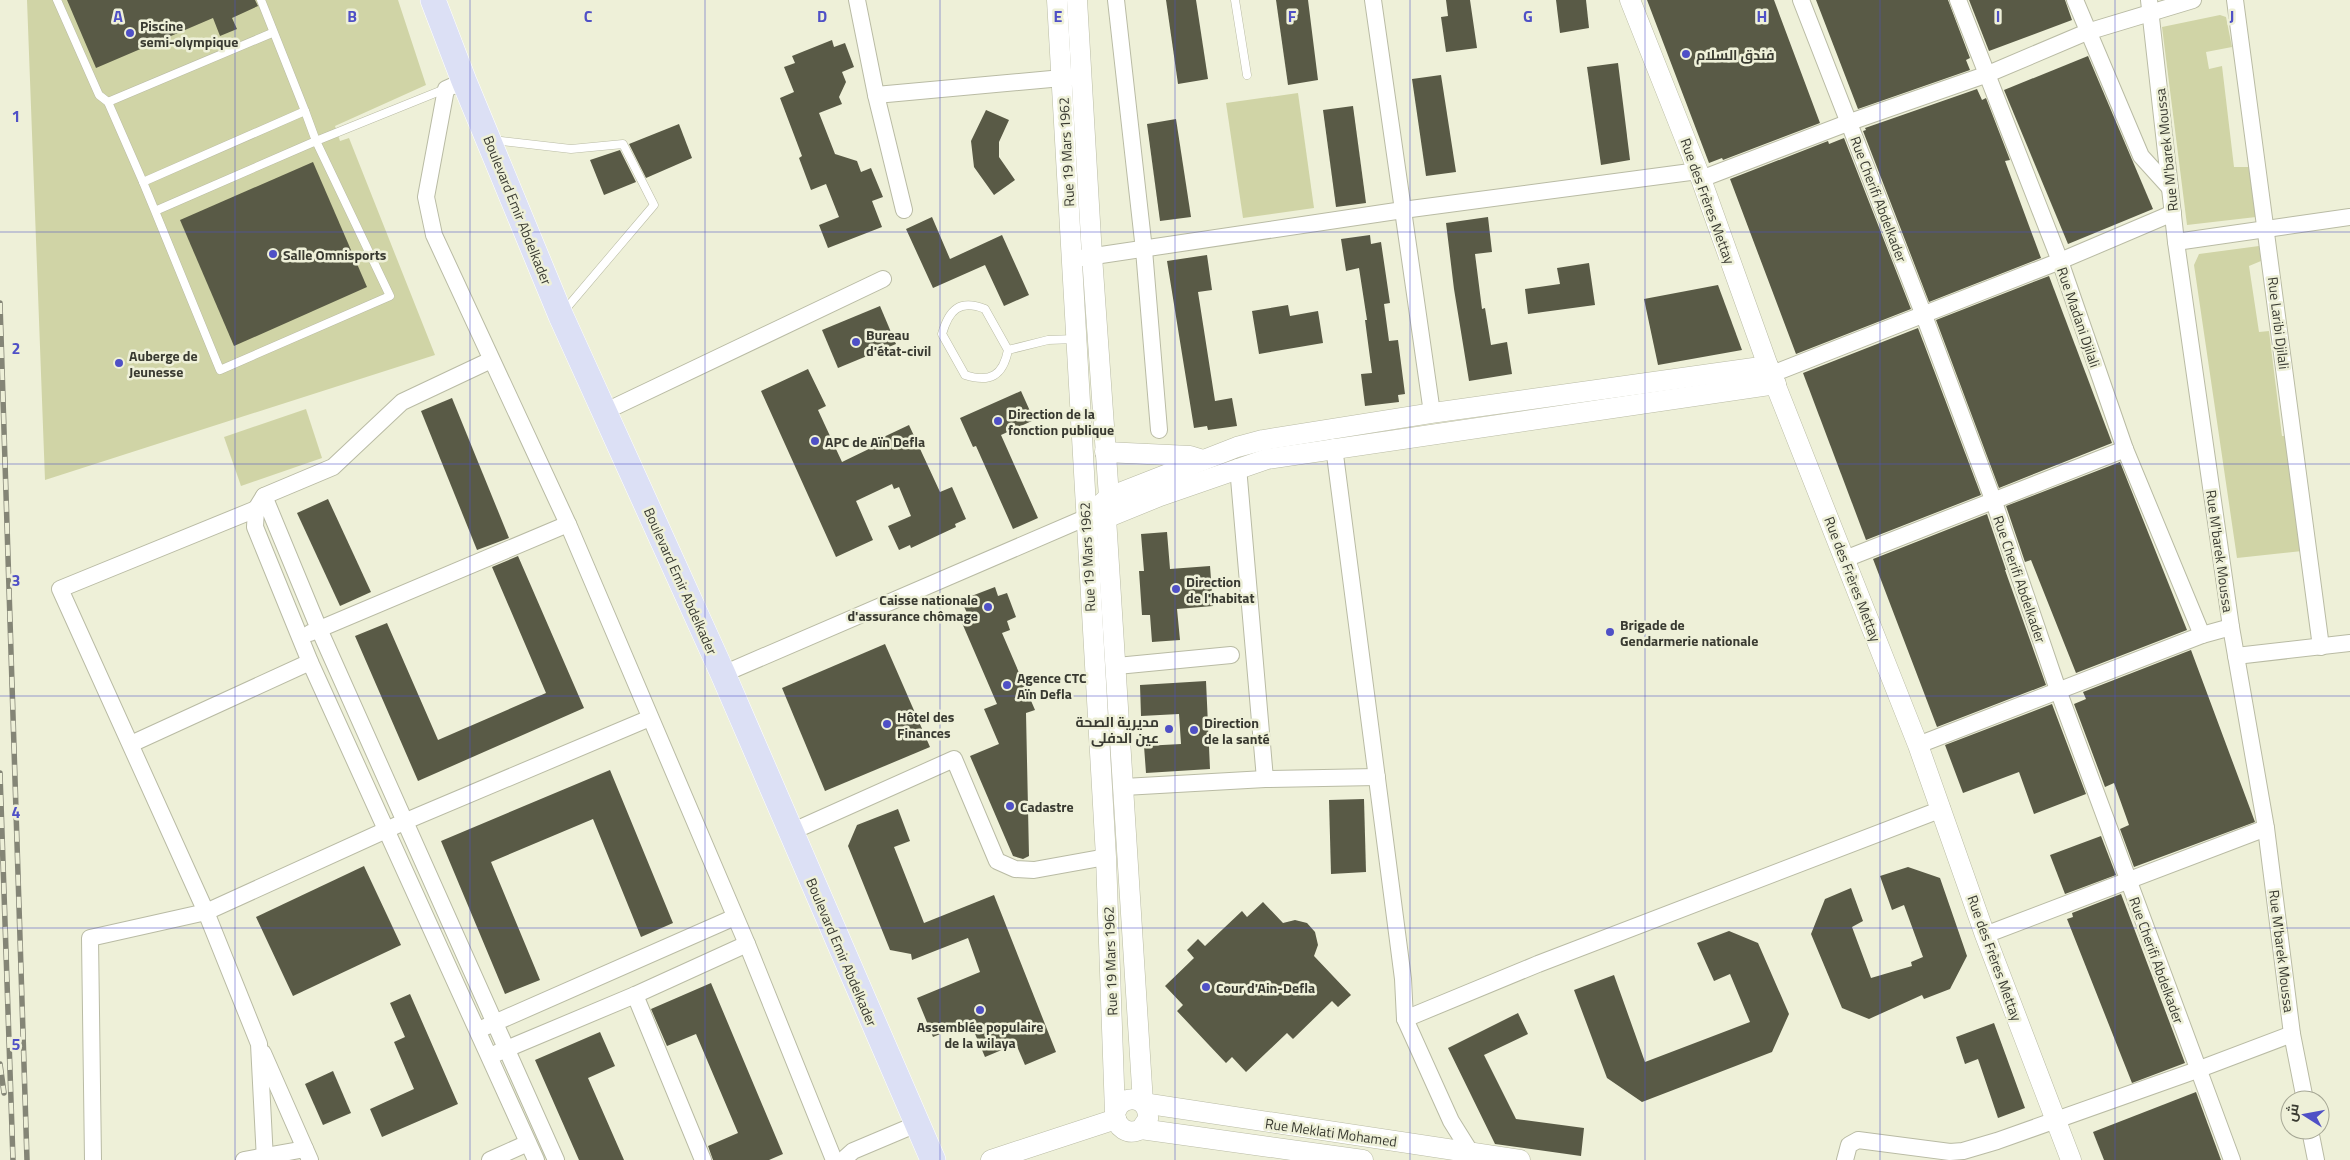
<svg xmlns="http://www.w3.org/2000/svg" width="2350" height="1160" viewBox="0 0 2350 1160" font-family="'Titillium Web',Cairo,sans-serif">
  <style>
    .green { fill: #d0d4a6 }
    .building { fill: #595a46 }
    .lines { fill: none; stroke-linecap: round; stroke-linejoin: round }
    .service-casing { stroke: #b9bba4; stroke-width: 9 }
    .minor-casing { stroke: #b9bba4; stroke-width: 18 }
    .tertiary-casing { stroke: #b9bba4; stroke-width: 21 }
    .primary-casing { stroke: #fff; stroke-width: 26 }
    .service { stroke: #fff; stroke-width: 8 }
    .minor { stroke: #fff; stroke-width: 16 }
    .tertiary { stroke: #fff; stroke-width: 20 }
    .primary { stroke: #dce0f5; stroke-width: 25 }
    .rail-casing { stroke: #848576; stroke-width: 5.5 }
    .rail { stroke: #eef0d8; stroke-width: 4; stroke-dasharray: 11; stroke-linecap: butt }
    .grid { fill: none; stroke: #4f50c6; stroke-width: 1; stroke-opacity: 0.55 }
    .poi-dot { fill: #4f50c6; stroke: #eef0d8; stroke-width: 2 }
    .labels { text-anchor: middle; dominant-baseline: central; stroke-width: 5; stroke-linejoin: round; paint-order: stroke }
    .poi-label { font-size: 14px; font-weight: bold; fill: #393a31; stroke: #eef0d8; text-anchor: start }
    .street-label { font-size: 14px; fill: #393a31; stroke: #eef0d8 }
    .grid-label { font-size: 16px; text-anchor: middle; font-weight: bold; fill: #4f50c6; stroke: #eef0d8; stroke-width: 5; stroke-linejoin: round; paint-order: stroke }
  </style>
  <rect width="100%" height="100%" fill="#eef0d8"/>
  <g class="green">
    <path d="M 27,0 L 398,0 L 426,85 L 335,126 L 340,141 L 349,138 L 435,355 L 45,480 Z"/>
    <path d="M 2220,15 L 2226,17 L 2232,47 L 2206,52 L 2209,69 L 2222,66 L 2234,167 L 2251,167 L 2256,217 L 2187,225 L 2162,27 Z"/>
    <path d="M 1298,93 L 1314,208 L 1243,218 L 1226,103 Z"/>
    <path d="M 2259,246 L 2261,261 L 2249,266 L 2259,332 L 2269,331 L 2282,436 L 2288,436 L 2302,551 L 2237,558 L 2194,265 L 2199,254 Z"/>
    <path d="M 306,409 L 322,458 L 241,486 L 224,437 Z"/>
  </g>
  <g class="building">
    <path d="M 67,0 L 255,0 L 258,6 L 232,18 L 237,29 L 220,36 L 213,18 L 96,68 Z"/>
    <path d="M 1166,0 L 1196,0 L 1208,79 L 1178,84 Z"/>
    <path d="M 1276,0 L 1308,0 L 1318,80 L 1288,85 Z"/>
    <path d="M 1446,0 L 1470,0 L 1477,48 L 1446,52 L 1441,17 L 1448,16 Z"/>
    <path d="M 1556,0 L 1586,0 L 1589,28 L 1560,33 Z"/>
    <path d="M 1647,0 L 1774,0 L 1820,123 L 1723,160 L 1722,158 L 1709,163 Z"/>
    <path d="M 1816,0 L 1948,0 L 1970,58 L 1966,60 L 1970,70 L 1858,109 Z"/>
    <path d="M 1969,0 L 2065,0 L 2072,20 L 1989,51 Z"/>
    <path d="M 832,40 L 834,47 L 845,43 L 854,67 L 842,72 L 846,82 L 839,97 L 842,104 L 819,113 L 835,154 L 857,161 L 861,172 L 871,168 L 883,197 L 872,201 L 882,227 L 828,248 L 819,225 L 839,217 L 826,184 L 811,190 L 799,158 L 802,156 L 780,98 L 794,92 L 784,67 L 795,63 L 792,56 Z"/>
    <path d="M 2088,56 L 2153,209 L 2068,244 L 2004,90 Z"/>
    <path d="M 1618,63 L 1630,160 L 1601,165 L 1587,67 Z"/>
    <path d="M 1441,75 L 1456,172 L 1426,176 L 1412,79 Z"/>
    <path d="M 1977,89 L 1982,100 L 1986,98 L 2010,160 L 2005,161 L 2041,258 L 1929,302 L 1863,131 L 1866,130 L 1865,128 Z"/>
    <path d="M 1353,106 L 1366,203 L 1336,207 L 1323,110 Z"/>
    <path d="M 986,110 L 1009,120 L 999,142 L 999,157 L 1015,180 L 994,195 L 974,167 L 971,141 Z"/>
    <path d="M 1176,119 L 1191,217 L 1160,221 L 1147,124 Z"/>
    <path d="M 679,124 L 692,158 L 646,178 L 629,144 Z"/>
    <path d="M 1844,138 L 1911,309 L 1796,354 L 1730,179 L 1828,141 L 1829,144 Z"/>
    <path d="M 620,150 L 636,182 L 604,195 L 590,160 Z"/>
    <path d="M 313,162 L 367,287 L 234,346 L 180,220 Z"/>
    <path d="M 932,217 L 950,259 L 1002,235 L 1029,295 L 1004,306 L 985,265 L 933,288 L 906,229 Z"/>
    <path d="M 1488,217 L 1492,252 L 1475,254 L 1482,309 L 1485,308 L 1491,345 L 1507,342 L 1512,374 L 1469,381 L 1454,289 L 1446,223 Z"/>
    <path d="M 1370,235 L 1371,244 L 1381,242 L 1390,303 L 1384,304 L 1389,341 L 1398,340 L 1405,394 L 1398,395 L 1399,402 L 1365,406 L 1361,374 L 1372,373 L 1365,320 L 1367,320 L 1359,268 L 1346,271 L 1341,239 Z"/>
    <path d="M 1207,255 L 1212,290 L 1198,292 L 1215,401 L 1232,398 L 1237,426 L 1208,430 L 1207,426 L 1194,428 L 1167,261 Z"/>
    <path d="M 1589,263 L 1595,305 L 1528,314 L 1525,289 L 1560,284 L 1557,268 Z"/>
    <path d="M 2049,276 L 2112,443 L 1999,488 L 1936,320 Z"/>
    <path d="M 1718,285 L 1742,350 L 1658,365 L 1644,299 Z"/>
    <path d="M 1288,305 L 1290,316 L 1318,311 L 1323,343 L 1259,354 L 1252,311 Z"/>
    <path d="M 880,306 L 896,344 L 838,368 L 822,330 Z"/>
    <path d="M 1918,328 L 1981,495 L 1866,540 L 1803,373 Z"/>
    <path d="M 808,369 L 826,406 L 818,410 L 842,462 L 875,446 L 873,442 L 909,425 L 940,492 L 952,487 L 966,519 L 955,524 L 956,527 L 911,548 L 910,545 L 899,550 L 888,526 L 911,516 L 899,487 L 894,489 L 892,484 L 856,501 L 873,540 L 836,557 L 761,391 Z"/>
    <path d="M 1021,391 L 1034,420 L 1001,435 L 1038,518 L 1013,529 L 976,446 L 973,447 L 960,418 Z"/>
    <path d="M 452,398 L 509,538 L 477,550 L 421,411 Z"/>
    <path d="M 2120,462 L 2187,630 L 2076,673 L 2031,560 L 2025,562 L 2006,506 Z"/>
    <path d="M 328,499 L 371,592 L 340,606 L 297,513 Z"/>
    <path d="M 1987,514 L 2006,570 L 2005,570 L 2046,685 L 1937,727 L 1873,559 Z"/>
    <path d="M 1167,532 L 1170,569 L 1210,566 L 1213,606 L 1177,609 L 1180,640 L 1152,642 L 1150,615 L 1142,615 L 1139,571 L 1144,571 L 1141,534 Z"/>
    <path d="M 518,556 L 584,708 L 418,781 L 355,636 L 387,623 L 438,740 L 546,693 L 492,567 Z"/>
    <path d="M 995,587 L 998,596 L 1007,593 L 1016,617 L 1007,621 L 1010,630 L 1002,633 L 1035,710 L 1026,713 L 1029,856 L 1023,859 L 1013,856 L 970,756 L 999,744 L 984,709 L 997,704 L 959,616 L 967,613 L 961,600 Z"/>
    <path d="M 885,644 L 930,747 L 825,791 L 782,688 Z"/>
    <path d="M 2191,650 L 2255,822 L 2134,867 L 2120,829 L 2129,825 L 2114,783 L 2105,787 L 2074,704 L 2086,699 L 2083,692 Z"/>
    <path d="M 1206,681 L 1210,769 L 1146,773 L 1144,746 L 1181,744 L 1179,714 L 1141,716 L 1140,685 Z"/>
    <path d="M 2052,704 L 2086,794 L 2034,814 L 2019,772 L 1963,793 L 1945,745 Z"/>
    <path d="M 610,770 L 673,923 L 641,937 L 593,819 L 491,862 L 540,980 L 505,994 L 441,841 Z"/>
    <path d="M 1364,799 L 1366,872 L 1331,874 L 1329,800 Z"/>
    <path d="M 898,809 L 910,841 L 894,847 L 924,923 L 994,895 L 1056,1052 L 1025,1065 L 1016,1044 L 985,1057 L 970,1022 L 933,1037 L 917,998 L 980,972 L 968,938 L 912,960 L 911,954 L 890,950 L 848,846 L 857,825 Z"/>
    <path d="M 2101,836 L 2116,875 L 2065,894 L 2050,855 Z"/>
    <path d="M 364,866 L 401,945 L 293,996 L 256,917 Z"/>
    <path d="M 1908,867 L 1940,878 L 1967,956 L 1950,989 L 1924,999 L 1922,995 L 1869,1019 L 1842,1008 L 1811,934 L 1825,899 L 1851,888 L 1863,921 L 1852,927 L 1871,978 L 1912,966 L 1911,962 L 1923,957 L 1904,905 L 1892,910 L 1880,876 Z"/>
    <path d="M 2121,894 L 2185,1063 L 2132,1083 L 2067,919 L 2073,917 L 2072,913 Z"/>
    <path d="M 1263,902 L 1283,923 L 1295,920 L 1307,923 L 1315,932 L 1318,945 L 1314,956 L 1351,995 L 1338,1007 L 1332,1001 L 1293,1039 L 1287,1033 L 1246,1072 L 1232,1057 L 1226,1063 L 1208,1044 L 1177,1011 L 1183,1005 L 1165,986 L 1194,958 L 1187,950 L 1198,939 L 1205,946 L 1242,911 L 1247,917 Z"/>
    <path d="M 1729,931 L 1758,943 L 1789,1014 L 1772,1052 L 1642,1102 L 1607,1078 L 1574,990 L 1614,975 L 1645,1062 L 1750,1022 L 1730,974 L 1714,981 L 1697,943 Z"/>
    <path d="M 711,983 L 783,1154 L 769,1160 L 713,1160 L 708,1146 L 738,1133 L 696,1034 L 667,1046 L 651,1009 Z"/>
    <path d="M 410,994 L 458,1104 L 382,1137 L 370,1109 L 414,1089 L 394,1042 L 405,1037 L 390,1003 Z"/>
    <path d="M 1518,1013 L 1528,1034 L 1484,1055 L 1516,1119 L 1584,1128 L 1581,1156 L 1495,1144 L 1448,1048 Z"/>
    <path d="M 1994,1023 L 2025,1108 L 1998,1118 L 1978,1059 L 1965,1064 L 1956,1037 Z"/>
    <path d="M 600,1032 L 615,1066 L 588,1078 L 624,1160 L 579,1160 L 535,1060 Z"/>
    <path d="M 333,1071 L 351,1113 L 323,1125 L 305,1084 Z"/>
    <path d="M 2196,1092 L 2221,1160 L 2104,1160 L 2093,1132 Z"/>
  </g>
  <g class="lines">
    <defs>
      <g id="service">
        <path d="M 57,0 L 99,95 L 108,102 L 143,182"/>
        <path d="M 261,0 L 305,111"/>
        <path d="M 1235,0 L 1247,75"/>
        <path d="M 108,102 L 272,33"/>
        <path d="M 493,140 L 571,149 L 623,144 L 654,205 L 564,311"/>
        <path d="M 155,211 L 220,370 L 390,296 L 316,141 L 305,111 L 143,182 L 155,211 L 316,141 L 445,89"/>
        <path d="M 1008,350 C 1003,376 990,383 965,375 L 942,334 C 949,310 959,299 985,309 L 1008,350 L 1048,340 L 1075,339"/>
      </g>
      <g id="minor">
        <path d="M 857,0 L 876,95 L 904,210"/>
        <path d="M 1116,0 L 1144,250 L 1159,430"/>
        <path d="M 1373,0 L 1432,413"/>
        <path d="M 1801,0 L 1923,313 L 1994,502 L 2058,690 L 2232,1160"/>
        <path d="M 1958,0 L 2060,261 L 2125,449 L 2202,635"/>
        <path d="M 2075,0 L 2141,156 L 2170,188"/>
        <path d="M 2149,0 L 2176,242 L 2231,627 L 2266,828 L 2292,1034 L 2305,1100"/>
        <path d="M 2235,0 L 2321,647"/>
        <path d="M 464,81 L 446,89 L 426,197 L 434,235 L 568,524 L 747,944 L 834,1160"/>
        <path d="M 876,95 L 1073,77"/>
        <path d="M 1701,179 L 1850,122 L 1988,74 L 2087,32 L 2193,0"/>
        <path d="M 2176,242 L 2350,217"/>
        <path d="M 1081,258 L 1403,210 L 1698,171"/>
        <path d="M 1772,374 L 2060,261 L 2173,213"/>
        <path d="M 606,411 L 883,279"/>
        <path d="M 1334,447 L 1403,979 L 1405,1019 L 1451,1121 L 1471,1153"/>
        <path d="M 1238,467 L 1265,779"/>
        <path d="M 264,496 L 333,467 L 402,402 L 491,360"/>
        <path d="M 256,509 L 60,589 L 206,912 L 259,1044 L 265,1160"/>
        <path d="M 1845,559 L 2125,449"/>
        <path d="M 310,633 L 568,524"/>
        <path d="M 2236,656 L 2350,643"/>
        <path d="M 1117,666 L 1231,655"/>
        <path d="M 723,674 L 1085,518"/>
        <path d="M 131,744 L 310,662"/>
        <path d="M 1918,745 L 2202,635 L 2231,627"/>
        <path d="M 1124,787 L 1265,779 L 1377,777"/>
        <path d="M 791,832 L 954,759 L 997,861 L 1015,869 L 1034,870 L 1106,857"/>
        <path d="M 1985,935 L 2266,828"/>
        <path d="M 635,995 L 703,1160"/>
        <path d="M 1405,1019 L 1538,964 L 1942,809"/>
        <path d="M 483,1028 L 735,917"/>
        <path d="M 263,1053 L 310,1160"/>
        <path d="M 497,1053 L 635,995 L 747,944"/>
        <path d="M 2310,1130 L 2316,1160"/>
        <path d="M 93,1160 L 90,938 L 206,912 L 406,821 L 650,718"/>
        <path d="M 244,1160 L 305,1149"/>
        <path d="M 490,1160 L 528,1143"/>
        <path d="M 536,1160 L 310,662 L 255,527 L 256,509 L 264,496 L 319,629 L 556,1160"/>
        <path d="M 843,1160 L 853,1151 L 917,1124"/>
        <path d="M 1845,1160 L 1849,1145 L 1858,1140 L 1950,1152 L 1963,1151 L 1997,1141 L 2197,1070 L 2292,1034"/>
      </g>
      <g id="tertiary">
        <path d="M 1057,0 L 1106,857 L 1115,1113 C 1116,1128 1128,1136 1141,1129 L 1148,1119 C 1149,1101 1132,1093 1119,1105 L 1115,1113"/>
        <path d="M 1077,0 L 1092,256 L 1109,497 L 1106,518 L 1143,1103"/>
        <path d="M 1630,0 L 1701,179 L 1768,366 L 1918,745 L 1985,935 L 2071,1160"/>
        <path d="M 1105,452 L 1190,456 L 1203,460"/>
        <path d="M 1099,506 L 1109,497 L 1237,447 L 1263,440 L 1432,413 L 1768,366"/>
        <path d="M 1097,518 L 1106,518 L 1160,496 L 1267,459 L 1776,384"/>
        <path d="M 1143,1103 L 1520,1160"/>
        <path d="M 1141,1129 L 1363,1160"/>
        <path d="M 991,1160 L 1116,1119"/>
      </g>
      <path id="primary" d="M 433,0 L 464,81 L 561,316 L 723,674 L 933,1160"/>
    </defs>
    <use href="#service" class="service-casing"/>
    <use href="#minor" class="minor-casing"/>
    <use href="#tertiary" class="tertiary-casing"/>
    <use href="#primary" class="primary-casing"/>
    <use href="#service" class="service"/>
    <use href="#minor" class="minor"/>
    <use href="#tertiary" class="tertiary"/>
    <use href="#primary" class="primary"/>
    <defs>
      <g id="rail">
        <path d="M 0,303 L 27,1160"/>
        <path d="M 0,773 L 13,1160"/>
        <path d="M 0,1064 L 4,1093"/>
      </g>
    </defs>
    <use href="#rail" class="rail-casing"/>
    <use href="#rail" class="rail"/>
  </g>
  <path class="grid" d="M 235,0 L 235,1160M 470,0 L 470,1160M 705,0 L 705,1160M 940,0 L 940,1160M 1175,0 L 1175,1160M 1410,0 L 1410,1160M 1645,0 L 1645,1160M 1880,0 L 1880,1160M 2115,0 L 2115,1160M 0,232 L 2350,232M 0,464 L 2350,464M 0,696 L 2350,696M 0,928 L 2350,928"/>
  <g class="poi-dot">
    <circle cx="130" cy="33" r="5"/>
    <circle cx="1686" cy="54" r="5"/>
    <circle cx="273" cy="254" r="5"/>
    <circle cx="856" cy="342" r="5"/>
    <circle cx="119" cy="363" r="5"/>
    <circle cx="998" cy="421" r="5"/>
    <circle cx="815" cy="441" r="5"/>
    <circle cx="1176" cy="589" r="5"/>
    <circle cx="988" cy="607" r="5"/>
    <circle cx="1610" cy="632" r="5"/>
    <circle cx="1007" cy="685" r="5"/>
    <circle cx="887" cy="724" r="5"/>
    <circle cx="1169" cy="729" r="5"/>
    <circle cx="1194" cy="730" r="5"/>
    <circle cx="1010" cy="806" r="5"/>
    <circle cx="1206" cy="987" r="5"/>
    <circle cx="980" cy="1010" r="5"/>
  </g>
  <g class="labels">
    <g class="poi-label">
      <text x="140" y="25">Piscine<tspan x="140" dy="16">semi-olympique</tspan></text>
      <text x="1696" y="54">فندق السلام</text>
      <text x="283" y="254">Salle Omnisports</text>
      <text x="866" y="334">Bureau<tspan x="866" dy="16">d'état-civil</tspan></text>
      <text x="129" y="355">Auberge de<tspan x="129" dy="16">Jeunesse</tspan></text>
      <text x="1008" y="413">Direction de la<tspan x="1008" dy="16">fonction publique</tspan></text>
      <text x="825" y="441">APC de Aïn Defla</text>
      <text x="1186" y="581">Direction<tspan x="1186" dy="16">de l'habitat</tspan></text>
      <text x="978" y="599" text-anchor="end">Caisse nationale<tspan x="978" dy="16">d'assurance chômage</tspan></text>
      <text x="1620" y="624">Brigade de<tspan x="1620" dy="16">Gendarmerie nationale</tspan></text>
      <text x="1017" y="677">Agence CTC<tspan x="1017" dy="16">Aïn Defla</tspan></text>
      <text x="897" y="716">Hôtel des<tspan x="897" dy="16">Finances</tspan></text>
      <text x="1159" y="721" text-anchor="end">مديرية الصحة<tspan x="1159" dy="16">عين الدفلى</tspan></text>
      <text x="1204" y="722">Direction<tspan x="1204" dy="16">de la santé</tspan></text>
      <text x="1020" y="806">Cadastre</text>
      <text x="1216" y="987">Cour d'Ain-Defla</text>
      <text x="980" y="1026" text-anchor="middle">Assemblée populaire<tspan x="980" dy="16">de la wilaya</tspan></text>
    </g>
    <g class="street-label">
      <text transform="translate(2166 150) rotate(-96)">Rue M'barek Moussa</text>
      <text transform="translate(1066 152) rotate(-93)">Rue 19 Mars 1962</text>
      <text transform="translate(1879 199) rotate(69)">Rue Cherifi Abdelkader</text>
      <text transform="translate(1708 201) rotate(70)">Rue des Frères Mettay</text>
      <text transform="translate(518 210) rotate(68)">Boulevard Emir Abdelkader</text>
      <text transform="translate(2079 317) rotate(71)">Rue Madani Djilali</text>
      <text transform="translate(2279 323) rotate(83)">Rue Laribi Djilali</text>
      <text transform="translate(2220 551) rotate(82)">Rue M'barek Moussa</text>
      <text transform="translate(1087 557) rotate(-93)">Rue 19 Mars 1962</text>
      <text transform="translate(1853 579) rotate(69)">Rue des Frères Mettay</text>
      <text transform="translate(2020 579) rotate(71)">Rue Cherifi Abdelkader</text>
      <text transform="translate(681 581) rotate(66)">Boulevard Emir Abdelkader</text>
      <text transform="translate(2282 951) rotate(83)">Rue M'barek Moussa</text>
      <text transform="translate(842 952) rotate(67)">Boulevard Emir Abdelkader</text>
      <text transform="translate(1995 958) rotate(70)">Rue des Frères Mettay</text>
      <text transform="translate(2157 960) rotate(70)">Rue Cherifi Abdelkader</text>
      <text transform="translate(1110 961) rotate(-92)">Rue 19 Mars 1962</text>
      <text transform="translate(1331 1132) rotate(8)">Rue Meklati Mohamed</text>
    </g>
  </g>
  <g class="grid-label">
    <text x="118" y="22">A</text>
    <text x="352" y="22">B</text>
    <text x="588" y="22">C</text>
    <text x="822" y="22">D</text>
    <text x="1058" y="22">E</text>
    <text x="1292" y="22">F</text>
    <text x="1528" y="22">G</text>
    <text x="1762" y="22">H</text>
    <text x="1998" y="22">I</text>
    <text x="2232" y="22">J</text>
    <text x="16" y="122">1</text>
    <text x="16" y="354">2</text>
    <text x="16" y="586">3</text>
    <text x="16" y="818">4</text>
    <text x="16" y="1050">5</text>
  </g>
  <g transform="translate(2305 1115) rotate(281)"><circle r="24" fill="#eef0d8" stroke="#a6a795"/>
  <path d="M0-4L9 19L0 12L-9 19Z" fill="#4f50c6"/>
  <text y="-8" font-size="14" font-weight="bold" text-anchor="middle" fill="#393a31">ش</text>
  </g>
</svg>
